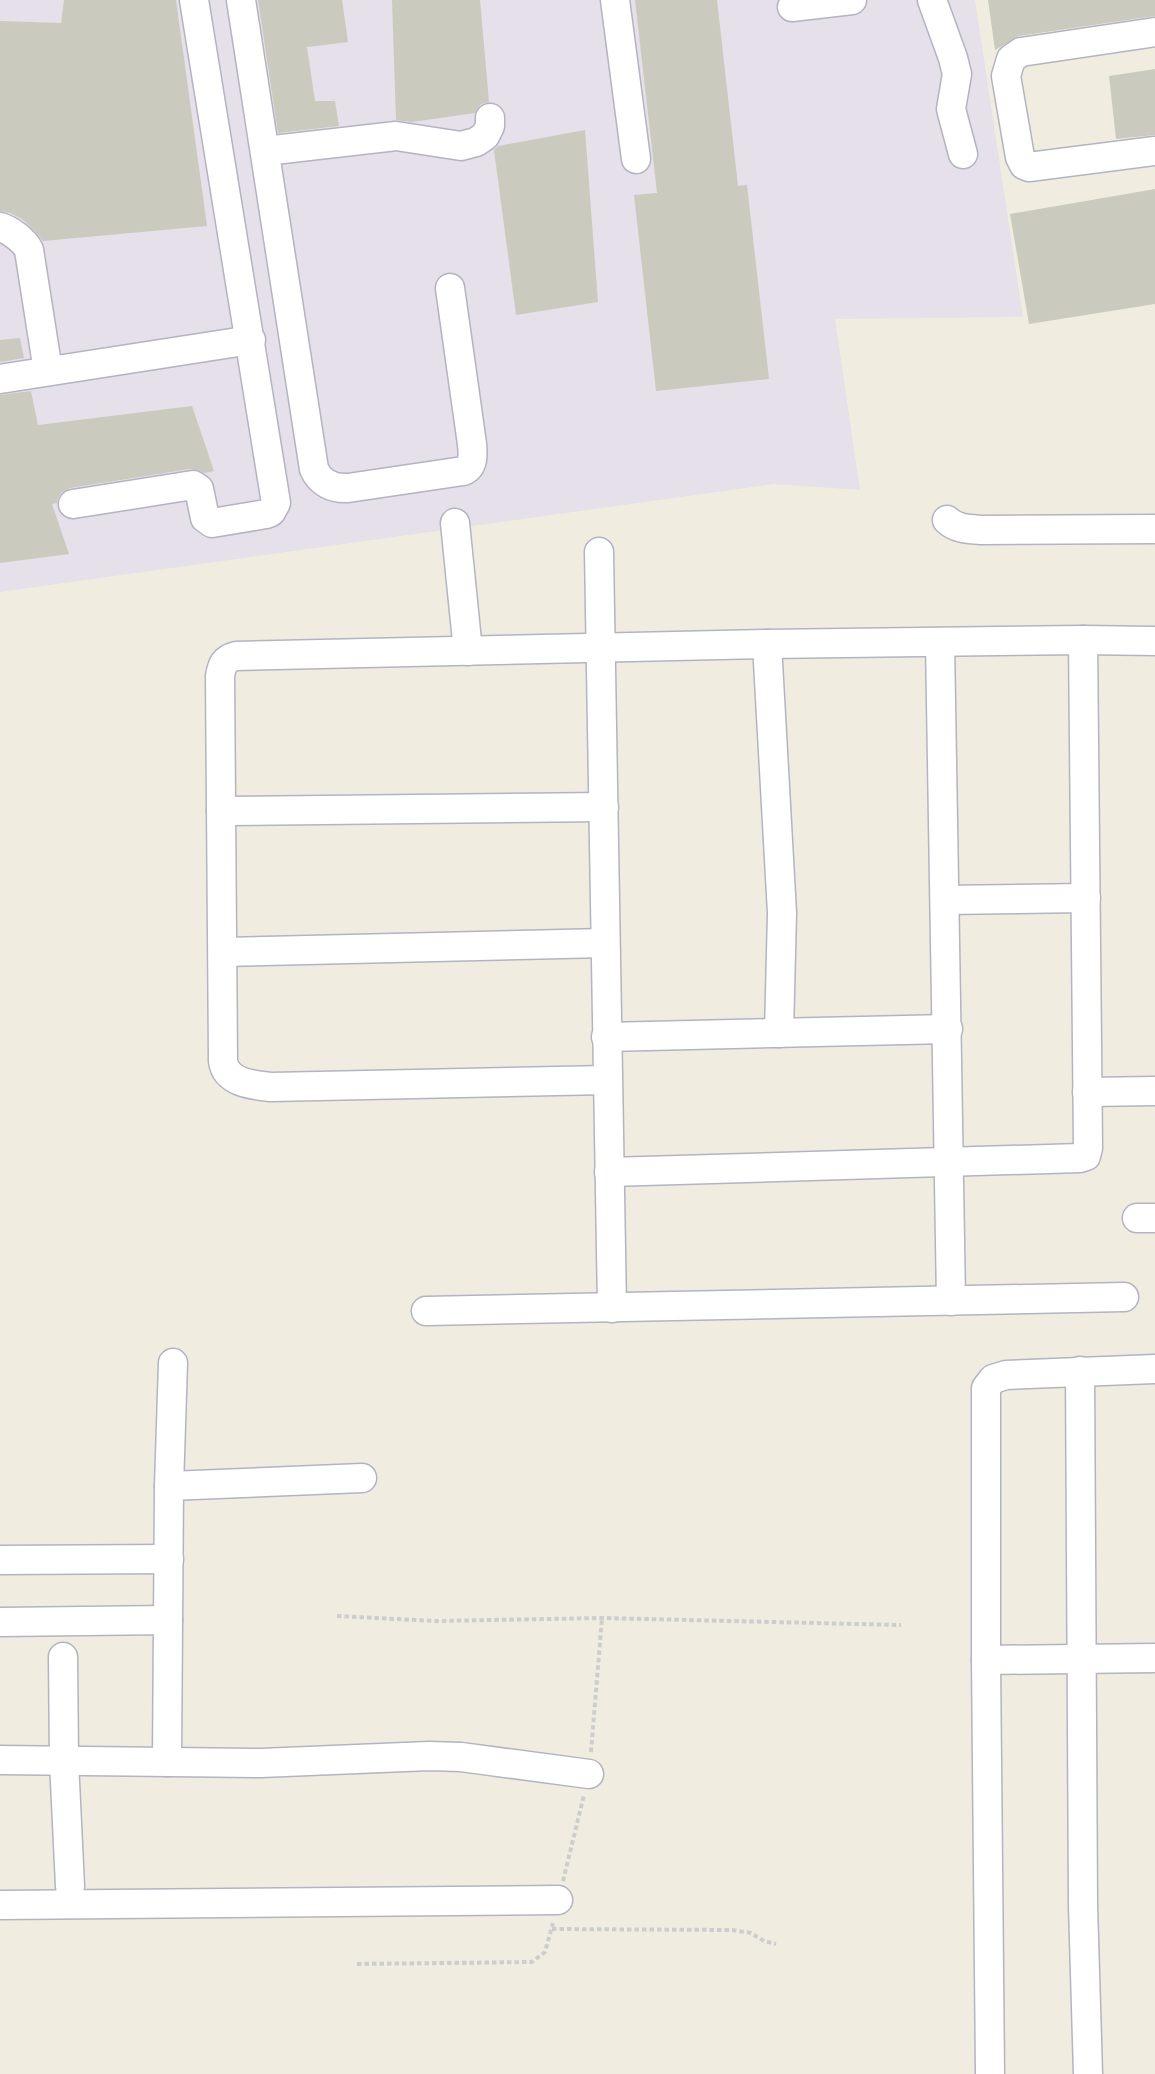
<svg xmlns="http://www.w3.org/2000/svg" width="1155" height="2074" viewBox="0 0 1155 2074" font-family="'Noto Sans',sans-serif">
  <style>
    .industrial { fill: #e5e0e9 }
    .building { fill: #cbcabe }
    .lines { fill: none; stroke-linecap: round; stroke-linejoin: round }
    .minor-casing { stroke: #b4b3c2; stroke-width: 31 }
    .path { stroke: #cdcdcd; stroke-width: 4; stroke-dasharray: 4.5 3; stroke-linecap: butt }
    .minor { stroke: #fff; stroke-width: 28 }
  </style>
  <rect width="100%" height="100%" fill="#f0ede0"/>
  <path class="industrial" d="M 0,0 L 975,0 L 1023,317 L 835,319 L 860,490 L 774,484 L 0,592 Z"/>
  <g class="building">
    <path d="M 64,0 L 176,0 L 207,226 L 43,241 L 35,231 L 22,219 L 10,213 L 0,211 L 0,21 L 61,23 Z"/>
    <path d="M 258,0 L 342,0 L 348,42 L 307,47 L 315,101 L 335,101 L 339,126 L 278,133 Z"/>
    <path d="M 392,0 L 480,0 L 489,102 L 481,104 L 475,113 L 412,122 L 396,120 Z"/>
    <path d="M 635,0 L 717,0 L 738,186 L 747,185 L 769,379 L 656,391 L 634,195 L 657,193 Z"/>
    <path d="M 988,0 L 1155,0 L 1155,16 L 1019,36 L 995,50 Z"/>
    <path d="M 1155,69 L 1155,135 L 1116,139 L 1109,76 Z"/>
    <path d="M 585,130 L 598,302 L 516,315 L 494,150 L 498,146 Z"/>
    <path d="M 1155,189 L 1155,304 L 1029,324 L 1010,214 Z"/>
    <path d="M 20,338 L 24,358 L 0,362 L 0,340 Z"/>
    <path d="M 31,391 L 38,425 L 192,406 L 214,471 L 205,473 L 190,469 L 70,488 L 62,492 L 58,498 L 57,503 L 52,504 L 69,554 L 0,563 L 0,395 Z"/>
  </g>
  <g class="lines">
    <defs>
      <g id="minor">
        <path d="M 241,0 L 314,469 C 320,483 333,489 348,488 L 463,471 C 474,467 473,454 472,444 L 450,288"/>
        <path d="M 615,0 L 636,159"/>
        <path d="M 932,0 L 953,58 L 957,74 L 951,109 L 963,154"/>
        <path d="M 792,7 L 852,0"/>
        <path d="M 1155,32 L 1021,52 L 1011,59 L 1006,76 L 1020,157 L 1024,165 L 1029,167 L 1155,151"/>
        <path d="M 265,151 L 396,136 L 461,146 L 476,142 L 485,136 L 490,126 L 490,118"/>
        <path d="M 0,227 C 10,230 24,240 29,250 L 48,371"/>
        <path d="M 0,379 L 251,340"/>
        <path d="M 73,504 L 193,485 L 199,489 L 205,518 L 212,523 L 266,514 L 271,512 L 276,503 L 194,0"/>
        <path d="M 947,520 C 956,529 969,529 982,530 L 1155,529"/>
        <path d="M 455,523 L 468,651"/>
        <path d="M 599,552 L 612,1308"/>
        <path d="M 940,642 L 951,1301"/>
        <path d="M 767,644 L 782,913 L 779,1033"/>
        <path d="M 221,811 L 604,807"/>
        <path d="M 945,900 L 1086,898"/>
        <path d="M 223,952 L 605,943"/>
        <path d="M 606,1037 L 948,1029"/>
        <path d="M 607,1080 L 271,1087 C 253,1085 226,1083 223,1061 L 220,676 C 222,665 224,659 236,656 L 767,644 L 1083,640 L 1155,641"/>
        <path d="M 1087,1092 L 1155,1091"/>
        <path d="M 609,1172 L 1080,1158 L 1086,1156 L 1088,1148 L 1083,640"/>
        <path d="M 1137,1218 L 1155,1218"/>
        <path d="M 426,1311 L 1124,1297"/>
        <path d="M 1080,1371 L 1083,1905 L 1088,2074"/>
        <path d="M 169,1486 L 362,1478"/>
        <path d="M 0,1560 L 169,1559"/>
        <path d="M 0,1622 L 168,1620"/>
        <path d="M 63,1657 L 64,1761 L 70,1886"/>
        <path d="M 986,1660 L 1155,1658"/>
        <path d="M 0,1760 L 261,1763 L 429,1756 L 461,1757 L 589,1774"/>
        <path d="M 167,1762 L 169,1486 L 173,1363"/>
        <path d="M 0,1905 L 558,1900"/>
        <path d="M 990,2074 L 986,1660 L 986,1388 L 993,1379 L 1006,1375 L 1155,1369"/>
      </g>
    </defs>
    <use href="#minor" class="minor-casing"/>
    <g class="path">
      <path d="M 337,1616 L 435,1621 L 602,1618 L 901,1625"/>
      <path d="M 591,1752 L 602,1618"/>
      <path d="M 563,1881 L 584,1795"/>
      <path d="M 552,1929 L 732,1930 L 751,1933 L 764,1941 L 776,1944"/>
      <path d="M 357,1964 L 532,1962 L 545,1952 L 553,1923"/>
    </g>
    <use href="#minor" class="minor"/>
  </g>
</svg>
